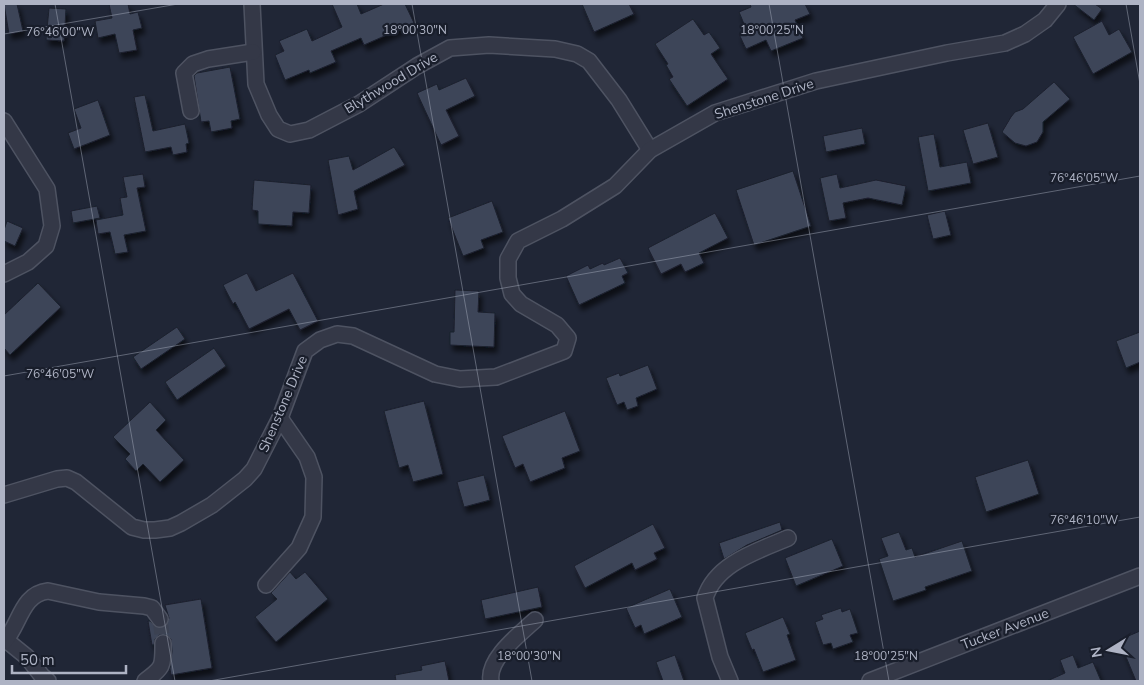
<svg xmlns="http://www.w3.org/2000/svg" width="1144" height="685" viewBox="0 0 1144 685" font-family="'Nunito Sans',sans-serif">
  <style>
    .building { fill: #3e4559; stroke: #1b202d; filter: url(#shadow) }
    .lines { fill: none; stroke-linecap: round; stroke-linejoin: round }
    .minor-tunnel { stroke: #3c4252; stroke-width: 15; stroke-dasharray: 15 8; stroke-linecap: butt }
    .minor-casing { stroke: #4e5362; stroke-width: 18 }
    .minor { stroke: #343847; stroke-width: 15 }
    .ticks { fill: none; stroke: #aeb3c4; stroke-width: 1; stroke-opacity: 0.45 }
    .labels { text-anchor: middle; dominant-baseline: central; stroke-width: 4.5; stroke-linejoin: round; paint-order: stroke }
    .street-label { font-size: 14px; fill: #aeb3c4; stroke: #191e2b }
    .ticks-label { font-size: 12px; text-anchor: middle; fill: #aeb3c4; stroke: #191e2b; stroke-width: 4.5; stroke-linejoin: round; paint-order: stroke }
  </style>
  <defs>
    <filter id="shadow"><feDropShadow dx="3" dy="5.5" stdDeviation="2.5" flood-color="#0009"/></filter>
  </defs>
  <rect width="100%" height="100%" fill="#202636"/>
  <g class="building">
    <path d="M 4,4 L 17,4 L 23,31 L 9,34 Z"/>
    <path d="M 109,4 L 128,4 L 130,14 L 138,12 L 142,28 L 133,30 L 137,50 L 119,53 L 115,34 L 98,38 L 95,21 L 112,18 Z"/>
    <path d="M 332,4 L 357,4 L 361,14 L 384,4 L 405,4 L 414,23 L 364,45 L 361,38 L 331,51 L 336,62 L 310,73 L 309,70 L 285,80 L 275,55 L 284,51 L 279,41 L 307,29 L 312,41 L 342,27 Z"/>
    <path d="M 582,4 L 629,4 L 634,14 L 594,32 Z"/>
    <path d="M 750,4 L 805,4 L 810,14 L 795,20 L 803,38 L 771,51 L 766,40 L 746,49 L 739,34 L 747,31 L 739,12 L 751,7 Z"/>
    <path d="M 1073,4 L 1095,4 L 1102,9 L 1094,20 Z"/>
    <path d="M 49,8 L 66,9 L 64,41 L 46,40 Z"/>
    <path d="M 693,19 L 704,35 L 709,32 L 720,48 L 711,54 L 728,79 L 687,106 L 669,79 L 673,77 L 666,65 L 668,64 L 655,44 Z"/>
    <path d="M 1102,21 L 1109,35 L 1119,29 L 1132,52 L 1093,74 L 1073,37 Z"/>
    <path d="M 230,67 L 240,119 L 231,121 L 232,128 L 211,132 L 209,121 L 201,122 L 194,76 L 197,73 Z"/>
    <path d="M 466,78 L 475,96 L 446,110 L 459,136 L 441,145 L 417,93 L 437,84 L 439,90 Z"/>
    <path d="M 1054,82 L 1070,99 L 1043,122 L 1043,132 L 1037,142 L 1026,146 L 1015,143 L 1002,132 L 1011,117 L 1015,112 L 1023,109 Z"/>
    <path d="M 145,95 L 153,131 L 185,124 L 189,143 L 186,144 L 187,152 L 173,155 L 171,147 L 145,152 L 134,97 Z"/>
    <path d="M 98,100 L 110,135 L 74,149 L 68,133 L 81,128 L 74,109 Z"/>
    <path d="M 988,123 L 998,157 L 973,164 L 963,130 Z"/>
    <path d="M 862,128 L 865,144 L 826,152 L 823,136 Z"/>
    <path d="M 934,134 L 940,167 L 967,162 L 971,183 L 928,191 L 918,137 Z"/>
    <path d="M 394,147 L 405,165 L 354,191 L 358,209 L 338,215 L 328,160 L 349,156 L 353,170 Z"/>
    <path d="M 793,171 L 811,226 L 754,245 L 736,190 Z"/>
    <path d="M 143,174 L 145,187 L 137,188 L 146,231 L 124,235 L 128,252 L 115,254 L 110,232 L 98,234 L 96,220 L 123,215 L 120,198 L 127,197 L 123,177 Z"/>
    <path d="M 837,174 L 840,188 L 876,180 L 906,186 L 902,205 L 868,198 L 843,203 L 846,218 L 829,221 L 820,178 Z"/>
    <path d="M 254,180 L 311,185 L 309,213 L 293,212 L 292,226 L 258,224 L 258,211 L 252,210 Z"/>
    <path d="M 492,201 L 503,232 L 481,240 L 484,248 L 463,256 L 448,218 Z"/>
    <path d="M 97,206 L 100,218 L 73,223 L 71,211 Z"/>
    <path d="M 945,211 L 951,235 L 933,239 L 927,215 Z"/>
    <path d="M 715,213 L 728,238 L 699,253 L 704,263 L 685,272 L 681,264 L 661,274 L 648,248 Z"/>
    <path d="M 7,221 L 23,228 L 15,246 L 4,241 L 4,230 Z"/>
    <path d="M 620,258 L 628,273 L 622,276 L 625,283 L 579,305 L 566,276 L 588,265 L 590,269 L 603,263 L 604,265 Z"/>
    <path d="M 247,273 L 256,291 L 293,273 L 318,321 L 300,330 L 289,309 L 249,329 L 235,302 L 233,304 L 223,285 Z"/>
    <path d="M 38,283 L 61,307 L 10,355 L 4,348 L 4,315 Z"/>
    <path d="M 455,290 L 479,291 L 478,312 L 495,313 L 494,347 L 450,345 L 450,332 L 454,332 Z"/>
    <path d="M 177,327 L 185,339 L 141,369 L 133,357 Z"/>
    <path d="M 1140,332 L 1140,362 L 1126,368 L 1116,341 Z"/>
    <path d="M 214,348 L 226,366 L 177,400 L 165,382 Z"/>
    <path d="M 648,365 L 657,389 L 636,398 L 638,406 L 627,410 L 624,402 L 617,405 L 606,378 L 619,373 L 620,376 Z"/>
    <path d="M 424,401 L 443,474 L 413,482 L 408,465 L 399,468 L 384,411 Z"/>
    <path d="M 150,402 L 166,420 L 156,430 L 184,460 L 160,482 L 143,464 L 136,471 L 125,459 L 130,454 L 113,437 Z"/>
    <path d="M 565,411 L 580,451 L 562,458 L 565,468 L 530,482 L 523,464 L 515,468 L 502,436 Z"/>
    <path d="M 1028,460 L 1039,494 L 986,512 L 975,477 Z"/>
    <path d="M 484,475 L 490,500 L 464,507 L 457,482 Z"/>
    <path d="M 780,522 L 782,530 L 747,545 L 724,559 L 719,543 Z"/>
    <path d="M 653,524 L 665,548 L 654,553 L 657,559 L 635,570 L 632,563 L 585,588 L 574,566 Z"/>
    <path d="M 899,532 L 906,550 L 912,548 L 915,557 L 962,541 L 972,571 L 925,587 L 926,590 L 893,601 L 879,559 L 888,556 L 881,538 Z"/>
    <path d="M 832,539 L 843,566 L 796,586 L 785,558 Z"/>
    <path d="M 290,572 L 296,579 L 305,572 L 328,599 L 276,642 L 255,617 L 277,599 L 271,593 Z"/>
    <path d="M 538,587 L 542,607 L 485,619 L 481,600 Z"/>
    <path d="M 670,589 L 682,617 L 644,634 L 641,625 L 635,628 L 626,608 Z"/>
    <path d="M 201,599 L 212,668 L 171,675 L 170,669 L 172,651 L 171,639 L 167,635 L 159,635 L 155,639 L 154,645 L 152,645 L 148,621 L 150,621 L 157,628 L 165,627 L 169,618 L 165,605 Z"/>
    <path d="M 841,608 L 842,612 L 850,609 L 858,633 L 850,635 L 853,642 L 833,649 L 831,643 L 823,645 L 815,622 L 823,619 L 821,615 Z"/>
    <path d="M 783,617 L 790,634 L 787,635 L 796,660 L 763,672 L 754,649 L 752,650 L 745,633 Z"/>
    <path d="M 1140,631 L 1140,681 L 1136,681 L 1119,640 Z"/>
    <path d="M 675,655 L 684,681 L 663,681 L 656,662 Z"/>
    <path d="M 1073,655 L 1078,668 L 1093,662 L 1101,681 L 1047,681 L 1065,673 L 1060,660 Z"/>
    <path d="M 445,661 L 449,681 L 396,681 L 395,675 L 422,670 L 421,666 Z"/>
  </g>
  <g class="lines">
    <path class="minor-tunnel" d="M 160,619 L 163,643"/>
    <defs>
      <g id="minor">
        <path d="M 252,4 L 256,84 L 269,115 L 278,129 L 290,134 L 309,130 L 359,104 L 417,66 L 450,48 L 489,45 L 555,49 L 577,54 L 589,61 L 619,100 L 650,150"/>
        <path d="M 191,111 L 184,73 L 193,64 L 208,59 L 253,52"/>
        <path d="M 4,121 L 47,189 L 52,226 L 46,246 L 28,262 L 4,274"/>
        <path d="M 4,495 L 57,479 L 67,478 L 76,482 L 132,527 L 144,530 L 155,530 L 170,528 L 181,523 L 212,505 L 245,479 L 254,469 L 280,418 L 305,351 L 320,340 L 337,334 L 353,336 L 435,374 L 460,379 L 496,377 L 564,351 L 568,338 L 557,325 L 521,304 L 512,294 L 508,278 L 508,259 L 518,241 L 562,219 L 615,186 L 650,150 L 715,113 L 816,81 L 947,53 L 1005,43 L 1025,34 L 1045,20 L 1058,4"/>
        <path d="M 266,585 L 299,548 L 313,517 L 314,477 L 307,457 L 280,418"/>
        <path d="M 6,640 L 27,657 L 42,676 L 48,681"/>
        <path d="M 4,642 C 20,625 21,594 48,591 L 99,602 L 144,606 L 152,608 L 160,619"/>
        <path d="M 145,681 C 164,667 163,666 163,643"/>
        <path d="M 491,681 C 487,659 520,634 535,620"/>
        <path d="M 730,681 L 720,657 L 705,598 C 716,563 758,551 788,538"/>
        <path d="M 870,681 L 1140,576"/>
      </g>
    </defs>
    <use href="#minor" class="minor-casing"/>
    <use href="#minor" class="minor"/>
  </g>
  <path class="ticks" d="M 55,4 L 175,681M 412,4 L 532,681M 769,4 L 889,681M 1126,4 L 1140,84M 4,34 L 178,4M 4,376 L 1140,176M 209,681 L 1140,517"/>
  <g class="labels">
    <g class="street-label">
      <text transform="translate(391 83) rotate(-31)">Blythwood Drive</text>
      <text transform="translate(764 99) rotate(-18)">Shenstone Drive</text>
      <text transform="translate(283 404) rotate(-67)">Shenstone Drive</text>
      <text transform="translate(1005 629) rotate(-21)">Tucker Avenue</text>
    </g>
  </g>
  <g class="ticks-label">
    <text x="415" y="34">18°00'30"N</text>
    <text x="772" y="34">18°00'25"N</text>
    <text x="60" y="36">76°46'00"W</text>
    <text x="1084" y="182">76°46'05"W</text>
    <text x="60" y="378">76°46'05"W</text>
    <text x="1084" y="524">76°46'10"W</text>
    <text x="529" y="660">18°00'30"N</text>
    <text x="886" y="660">18°00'25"N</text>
  </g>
  <rect width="1144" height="685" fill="none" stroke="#aeb3c4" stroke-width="10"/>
  <g transform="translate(1109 650) rotate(260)" stroke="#191e2b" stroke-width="4" paint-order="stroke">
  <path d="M0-4L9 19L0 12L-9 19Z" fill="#aeb3c4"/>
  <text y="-8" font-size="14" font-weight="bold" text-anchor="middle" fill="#aeb3c4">N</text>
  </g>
  <path d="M12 665v8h114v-8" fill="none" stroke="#aeb3c4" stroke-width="2.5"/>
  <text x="20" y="665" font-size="15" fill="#aeb3c4" stroke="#191e2b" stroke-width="4" paint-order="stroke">50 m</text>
</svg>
